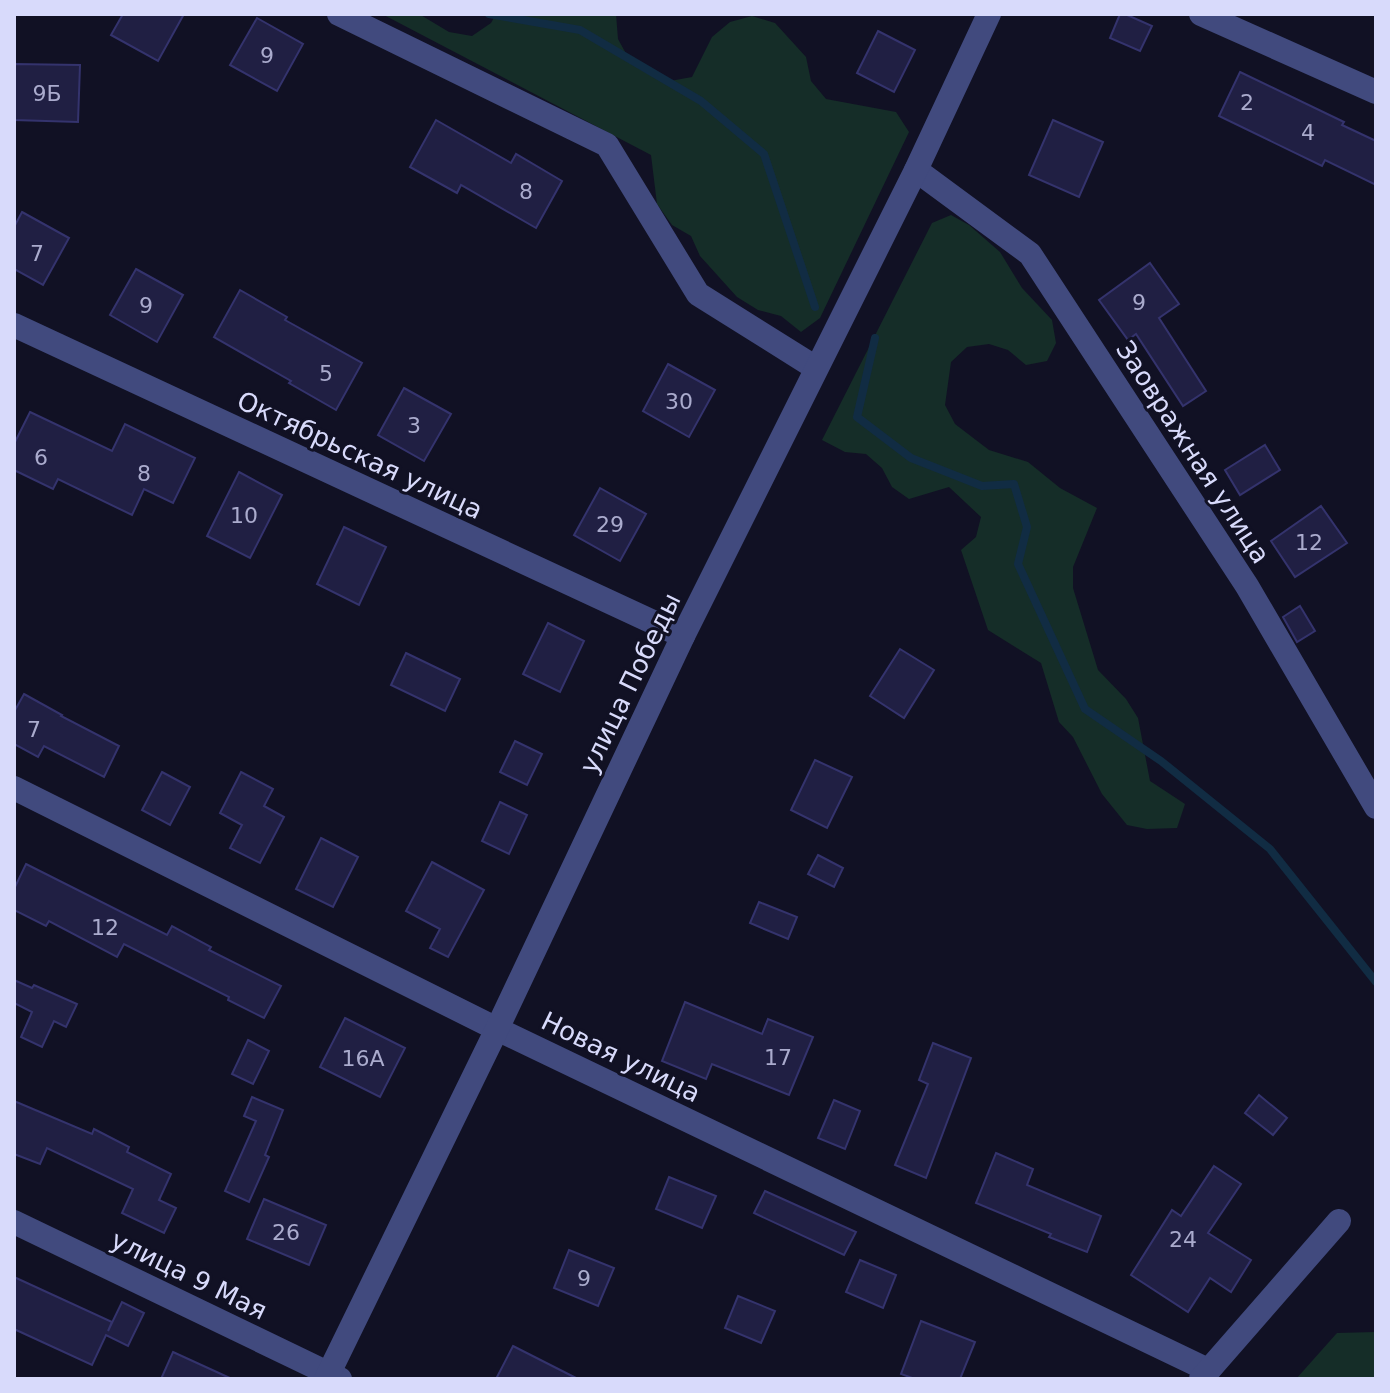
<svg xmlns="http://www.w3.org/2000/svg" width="1390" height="1393" viewBox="0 0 1390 1393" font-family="'DejaVu Sans',sans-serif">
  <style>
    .green { fill: #152d28 }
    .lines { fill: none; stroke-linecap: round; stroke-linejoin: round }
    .stream { stroke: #112c43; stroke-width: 8 }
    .building { fill: #201f43; stroke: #34336d; stroke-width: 2 }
    .minor { stroke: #414a7e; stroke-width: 24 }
    .labels { text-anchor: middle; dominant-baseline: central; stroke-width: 6; stroke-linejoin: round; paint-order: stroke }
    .number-label { font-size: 22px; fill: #aaabcd }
    .street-label { font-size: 26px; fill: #d8dafb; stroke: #111124 }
  </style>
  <rect width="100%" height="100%" fill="#111124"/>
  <g class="green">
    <path d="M 382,14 L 419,14 L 449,32 L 472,36 L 491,23 L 496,14 L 616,14 L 618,39 L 629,59 L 646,72 L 670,81 L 692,77 L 712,37 L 730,22 L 752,16 L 775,23 L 806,57 L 811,81 L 826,99 L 896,112 L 909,132 L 820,318 L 801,332 L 781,316 L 758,310 L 737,297 L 700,256 L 691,236 L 672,225 L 657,204 L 651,155 Z"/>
    <path d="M 951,215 L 969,225 L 1000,252 L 1022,288 L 1052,320 L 1056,343 L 1047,361 L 1026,365 L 1008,350 L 989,344 L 967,347 L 951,362 L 945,405 L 955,424 L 989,450 L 1028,462 L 1060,488 L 1097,508 L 1073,567 L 1073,588 L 1098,670 L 1126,699 L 1138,718 L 1150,781 L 1185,804 L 1177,828 L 1147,829 L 1127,825 L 1102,794 L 1073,737 L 1059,722 L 1041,663 L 988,630 L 961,550 L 976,537 L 981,517 L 949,487 L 909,499 L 892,487 L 882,468 L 866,454 L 845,452 L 822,440 L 932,223 Z"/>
    <path d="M 1376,1332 L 1376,1379 L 1296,1379 L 1337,1333 Z"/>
  </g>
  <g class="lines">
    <g class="stream">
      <path d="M 489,14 L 580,30 L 701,101 L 764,154 L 815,307"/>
      <path d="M 875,338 L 857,417 L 911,458 L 982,486 L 1014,484 L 1027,527 L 1018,564 L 1085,709 L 1161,761 L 1270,849 L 1376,982"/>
    </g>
  </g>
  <g class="building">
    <path d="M 123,14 L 184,14 L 158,61 L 111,35 Z"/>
    <path d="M 1120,14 L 1125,14 L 1152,26 L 1140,51 L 1110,38 Z"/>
    <path d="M 257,18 L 303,44 L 277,91 L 230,65 Z"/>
    <path d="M 878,31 L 915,50 L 894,92 L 857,73 Z"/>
    <path d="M 14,64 L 80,65 L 78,122 L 14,120 Z"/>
    <path d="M 1240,72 L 1344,122 L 1342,125 L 1376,141 L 1376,185 L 1325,160 L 1322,166 L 1219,116 Z"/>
    <path d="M 436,120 L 511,163 L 516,154 L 562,181 L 536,228 L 461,185 L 457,193 L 410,167 Z"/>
    <path d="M 1053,120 L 1103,142 L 1079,197 L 1029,175 Z"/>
    <path d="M 22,212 L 69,238 L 43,285 L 14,269 L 14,227 Z"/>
    <path d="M 1150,263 L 1179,304 L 1159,318 L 1206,391 L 1183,406 L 1136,334 L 1128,340 L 1099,300 Z"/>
    <path d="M 136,269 L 183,295 L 157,342 L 110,315 Z"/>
    <path d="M 240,290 L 287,317 L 285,320 L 362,363 L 336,410 L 289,383 L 291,381 L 214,337 Z"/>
    <path d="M 668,364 L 715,390 L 689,437 L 643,411 Z"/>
    <path d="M 404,388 L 451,414 L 424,461 L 378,435 Z"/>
    <path d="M 30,412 L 112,451 L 125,424 L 195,458 L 173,503 L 144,489 L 132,515 L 58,479 L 53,489 L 14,470 L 14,444 Z"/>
    <path d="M 1265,445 L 1280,470 L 1240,495 L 1225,470 Z"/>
    <path d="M 239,472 L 282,495 L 250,558 L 207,536 Z"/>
    <path d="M 600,488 L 646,514 L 620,561 L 574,535 Z"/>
    <path d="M 1321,506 L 1347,543 L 1295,577 L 1271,541 Z"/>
    <path d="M 344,527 L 386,547 L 359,605 L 317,584 Z"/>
    <path d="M 1300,606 L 1315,631 L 1297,642 L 1283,617 Z"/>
    <path d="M 548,623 L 584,641 L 560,692 L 523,674 Z"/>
    <path d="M 900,649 L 934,670 L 904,718 L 870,696 Z"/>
    <path d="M 406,653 L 460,679 L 445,711 L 391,685 Z"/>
    <path d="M 24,694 L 62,715 L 61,716 L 119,746 L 104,777 L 44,746 L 38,757 L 14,744 L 14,712 Z"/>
    <path d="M 515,741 L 542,754 L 527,785 L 500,772 Z"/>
    <path d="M 815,760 L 852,777 L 827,828 L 791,810 Z"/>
    <path d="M 162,772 L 190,787 L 170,825 L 142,810 Z"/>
    <path d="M 241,772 L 273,789 L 264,806 L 284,817 L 260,863 L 230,848 L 242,825 L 220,813 Z"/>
    <path d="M 500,802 L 527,815 L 509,854 L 482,841 Z"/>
    <path d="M 321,838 L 358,857 L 333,907 L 296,889 Z"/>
    <path d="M 818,855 L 843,868 L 834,887 L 808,874 Z"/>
    <path d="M 432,862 L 484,890 L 448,957 L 430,948 L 440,929 L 406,911 Z"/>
    <path d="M 26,864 L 167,935 L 172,926 L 211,947 L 209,950 L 281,986 L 264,1018 L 228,1000 L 229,997 L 124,944 L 117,957 L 49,921 L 46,926 L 14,910 L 14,889 Z"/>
    <path d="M 759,902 L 797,917 L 788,939 L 750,923 Z"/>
    <path d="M 14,980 L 32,988 L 34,985 L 77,1004 L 66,1027 L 54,1021 L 42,1047 L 21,1037 L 32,1012 L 14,1003 Z"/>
    <path d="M 685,1002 L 762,1034 L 768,1019 L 813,1037 L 789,1095 L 712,1064 L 706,1079 L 662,1061 Z"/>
    <path d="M 345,1018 L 405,1048 L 380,1097 L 320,1067 Z"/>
    <path d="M 248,1040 L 269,1051 L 253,1084 L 232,1074 Z"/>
    <path d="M 933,1043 L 971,1058 L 926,1178 L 895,1165 L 928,1084 L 919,1080 Z"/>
    <path d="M 1259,1095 L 1287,1118 L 1273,1135 L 1245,1113 Z"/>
    <path d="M 252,1097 L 283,1110 L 265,1155 L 269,1157 L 249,1202 L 225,1191 L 256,1121 L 244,1116 Z"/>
    <path d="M 834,1100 L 860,1111 L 845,1149 L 818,1138 Z"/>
    <path d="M 14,1101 L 92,1134 L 94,1129 L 129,1147 L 127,1152 L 171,1174 L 159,1200 L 176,1208 L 164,1233 L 122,1213 L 133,1189 L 47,1148 L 40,1164 L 14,1154 Z"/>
    <path d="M 996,1153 L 1033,1169 L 1027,1185 L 1101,1216 L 1087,1252 L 1049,1237 L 1051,1234 L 976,1203 Z"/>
    <path d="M 1214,1166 L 1241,1184 L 1208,1233 L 1251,1260 L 1231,1292 L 1210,1278 L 1188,1312 L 1131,1275 L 1172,1210 L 1181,1216 Z"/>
    <path d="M 669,1177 L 716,1196 L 702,1228 L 656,1209 Z"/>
    <path d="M 765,1191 L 856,1232 L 844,1255 L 754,1213 Z"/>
    <path d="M 264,1199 L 326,1225 L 309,1265 L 247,1239 Z"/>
    <path d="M 569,1250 L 614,1268 L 598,1306 L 554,1288 Z"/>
    <path d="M 860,1260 L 896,1275 L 883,1308 L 846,1292 Z"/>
    <path d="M 14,1277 L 112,1322 L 108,1331 L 122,1302 L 144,1313 L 128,1346 L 106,1335 L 92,1365 L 14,1329 Z"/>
    <path d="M 738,1296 L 775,1311 L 761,1343 L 725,1328 Z"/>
    <path d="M 921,1321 L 975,1342 L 960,1379 L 915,1379 L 901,1374 Z"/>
    <path d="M 513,1346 L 578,1379 L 496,1379 Z"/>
    <path d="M 173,1352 L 232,1379 L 161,1379 Z"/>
  </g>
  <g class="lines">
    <g class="minor">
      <path d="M 339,14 L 607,145 L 698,294 L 816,368"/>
      <path d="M 1201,14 L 1376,92"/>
      <path d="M 916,170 L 1030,254 L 1247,586 L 1376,807"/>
      <path d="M 14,325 L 683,636"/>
      <path d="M 14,788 L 497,1029 L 1208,1370"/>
      <path d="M 14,1222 L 340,1379"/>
      <path d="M 326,1379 L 497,1029 L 683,636 L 916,170 L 989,14"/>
      <path d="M 1201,1379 L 1339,1221"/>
    </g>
  </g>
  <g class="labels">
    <g class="number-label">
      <text x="267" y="55">9</text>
      <text x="47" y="93">9Б</text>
      <text x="1247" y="102">2</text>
      <text x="1308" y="132">4</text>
      <text x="526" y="191">8</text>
      <text x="37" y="253">7</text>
      <text x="1139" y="302">9</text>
      <text x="146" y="305">9</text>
      <text x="326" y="373">5</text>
      <text x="679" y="401">30</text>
      <text x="414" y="425">3</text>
      <text x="41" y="457">6</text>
      <text x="144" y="473">8</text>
      <text x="244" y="515">10</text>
      <text x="610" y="524">29</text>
      <text x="1309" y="542">12</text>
      <text x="34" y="729">7</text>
      <text x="105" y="927">12</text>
      <text x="778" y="1057">17</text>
      <text x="363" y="1058">16А</text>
      <text x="286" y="1232">26</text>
      <text x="1183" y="1239">24</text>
      <text x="584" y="1278">9</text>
    </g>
    <g class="street-label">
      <text transform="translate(1193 452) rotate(57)">Заовражная улица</text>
      <text transform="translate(360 455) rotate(25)">Октябрьская улица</text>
      <text transform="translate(630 683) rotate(-64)">улица Победы</text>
      <text transform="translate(621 1057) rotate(26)">Новая улица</text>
      <text transform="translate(189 1275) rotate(26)">улица 9 Мая</text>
    </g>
  </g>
  <rect width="1390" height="1393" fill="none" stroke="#d8dafb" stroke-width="32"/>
</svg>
